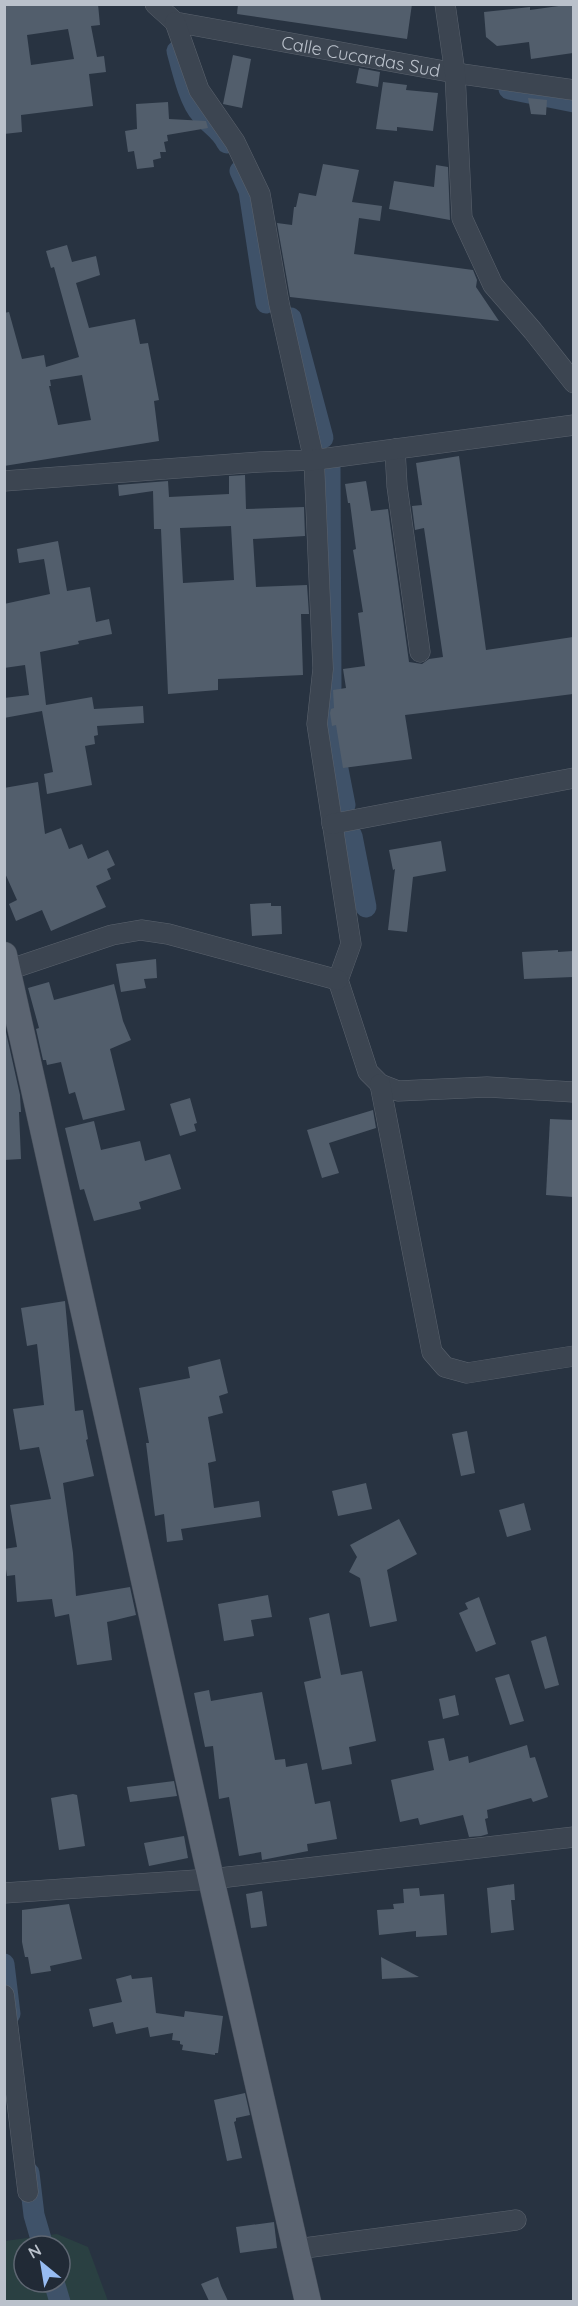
<svg xmlns="http://www.w3.org/2000/svg" width="578" height="2306" viewBox="0 0 578 2306" font-family="Quicksand,sans-serif">
  <style>
    .green { fill: #2a4042; fill-rule: evenodd }
    .lines { fill: none; stroke-linecap: round; stroke-linejoin: round }
    .canal { stroke: #3f5269; stroke-width: 21 }
    .building { fill: #525e6c; fill-rule: evenodd }
    .minor-casing { stroke: #5b636e; stroke-width: 21 }
    .major-casing { stroke: #464e5a; stroke-width: 27 }
    .minor { stroke: #3c4551; stroke-width: 20 }
    .major { stroke: #5b6471; stroke-width: 26 }
    .labels { text-anchor: middle; dominant-baseline: central; stroke-width: 4.5; stroke-linejoin: round; paint-order: stroke }
    .street-label { font-size: 18px; fill: #bac1cb; stroke: #212a36 }
  </style>
  <rect width="100%" height="100%" fill="#283341"/>
  <path class="green" d="M 57,2234 L 88,2247 L 108,2301 L 5,2301 L 5,2241 ZM 24,2246 L 60,2246 L 60,2282 L 24,2282 Z"/>
  <g class="lines">
    <g class="canal">
      <path d="M 177,51 C 182,69 189,101 201,114 C 210,125 221,130 227,143"/>
      <path d="M 509,89 L 574,102"/>
      <path d="M 240,171 L 249,191 L 266,303"/>
      <path d="M 291,318 L 323,438"/>
      <path d="M 330,466 L 331,686 L 329,723 L 345,805"/>
      <path d="M 352,836 L 366,907"/>
      <path d="M 4,1964 L 10,2014"/>
      <path d="M 29,2173 L 34,2215 L 43,2246"/>
      <path d="M 54,2282 L 60,2302"/>
    </g>
  </g>
  <g class="building">
    <path d="M 4,4 L 98,4 L 100,25 L 91,26 L 97,57 L 104,56 L 106,72 L 89,74 L 93,106 L 21,115 L 22,132 L 4,134 ZM 68,29 L 74,59 L 31,65 L 27,35 Z"/>
    <path d="M 238,4 L 412,4 L 407,39 L 237,14 Z"/>
    <path d="M 573,4 L 573,53 L 531,59 L 529,42 L 497,46 L 486,37 L 484,12 L 530,7 L 530,10 Z"/>
    <path d="M 233,55 L 251,59 L 242,108 L 223,104 Z"/>
    <path d="M 359,68 L 380,72 L 378,87 L 356,83 Z"/>
    <path d="M 383,82 L 407,85 L 406,90 L 438,93 L 433,131 L 397,127 L 397,131 L 376,129 Z"/>
    <path d="M 528,98 L 547,100 L 546,115 L 531,114 Z"/>
    <path d="M 168,102 L 169,119 L 206,121 L 208,128 L 167,135 L 168,141 L 164,142 L 166,152 L 160,152 L 161,158 L 153,160 L 154,167 L 137,169 L 134,151 L 128,152 L 125,131 L 137,129 L 136,104 Z"/>
    <path d="M 323,164 L 359,170 L 352,202 L 382,206 L 380,221 L 359,218 L 354,254 L 473,270 L 477,280 L 476,287 L 499,321 L 290,297 L 277,223 L 292,225 L 294,207 L 296,207 L 299,193 L 316,196 Z"/>
    <path d="M 436,165 L 448,167 L 450,220 L 389,209 L 394,181 L 434,187 Z"/>
    <path d="M 67,245 L 72,262 L 96,256 L 100,275 L 76,283 L 89,328 L 135,319 L 140,344 L 148,343 L 159,400 L 154,401 L 159,441 L 4,466 L 4,313 L 9,312 L 22,359 L 44,355 L 46,367 L 79,357 L 54,267 L 51,268 L 46,251 ZM 82,375 L 91,420 L 58,425 L 49,386 L 51,386 L 50,380 Z"/>
    <path d="M 459,456 L 486,650 L 573,637 L 573,694 L 405,715 L 412,759 L 343,768 L 336,725 L 332,726 L 330,713 L 331,709 L 334,708 L 333,690 L 346,688 L 343,669 L 365,666 L 358,613 L 363,612 L 353,550 L 356,549 L 350,503 L 348,503 L 345,484 L 366,481 L 371,511 L 388,509 L 409,662 L 422,664 L 429,659 L 443,657 L 424,528 L 415,530 L 412,506 L 422,505 L 416,463 Z"/>
    <path d="M 245,475 L 246,509 L 304,507 L 305,536 L 253,539 L 256,587 L 307,585 L 309,614 L 301,614 L 303,675 L 218,679 L 218,690 L 168,694 L 161,529 L 154,529 L 153,491 L 119,496 L 118,485 L 168,481 L 169,497 L 229,494 L 229,476 ZM 231,526 L 234,580 L 183,583 L 180,528 Z"/>
    <path d="M 58,541 L 67,591 L 90,587 L 96,622 L 109,619 L 112,634 L 78,641 L 79,644 L 40,652 L 46,705 L 92,697 L 94,709 L 143,706 L 144,723 L 97,726 L 98,735 L 94,736 L 95,744 L 85,746 L 92,785 L 47,794 L 44,774 L 53,772 L 42,711 L 4,718 L 4,698 L 29,695 L 25,665 L 4,668 L 4,604 L 50,594 L 44,559 L 19,563 L 17,549 Z"/>
    <path d="M 38,782 L 45,834 L 61,828 L 69,849 L 82,844 L 88,859 L 108,850 L 115,865 L 107,869 L 111,879 L 96,886 L 106,907 L 51,931 L 42,910 L 16,921 L 9,904 L 17,900 L 4,871 L 4,788 Z"/>
    <path d="M 441,841 L 446,871 L 413,877 L 407,932 L 388,930 L 395,869 L 393,870 L 389,850 Z"/>
    <path d="M 271,903 L 271,906 L 281,906 L 282,934 L 252,936 L 250,904 Z"/>
    <path d="M 558,950 L 558,952 L 573,951 L 573,977 L 524,979 L 522,952 Z"/>
    <path d="M 156,959 L 157,978 L 144,979 L 146,988 L 121,992 L 116,964 Z"/>
    <path d="M 49,982 L 54,1000 L 114,984 L 123,1021 L 131,1040 L 110,1049 L 125,1110 L 83,1120 L 75,1092 L 69,1094 L 61,1062 L 47,1065 L 46,1060 L 43,1060 L 36,1029 L 39,1028 L 28,988 Z"/>
    <path d="M 6,1032 L 20,1095 L 21,1112 L 19,1112 L 21,1159 L 4,1160 Z"/>
    <path d="M 190,1098 L 197,1123 L 194,1124 L 196,1131 L 180,1136 L 170,1104 Z"/>
    <path d="M 373,1110 L 376,1128 L 329,1143 L 339,1173 L 322,1178 L 307,1130 Z"/>
    <path d="M 550,1119 L 573,1120 L 573,1197 L 546,1195 Z"/>
    <path d="M 94,1121 L 101,1150 L 140,1141 L 145,1161 L 170,1154 L 181,1189 L 139,1202 L 141,1209 L 94,1221 L 84,1189 L 80,1190 L 65,1128 Z"/>
    <path d="M 65,1301 L 75,1411 L 83,1410 L 88,1439 L 86,1440 L 94,1476 L 63,1483 L 73,1553 L 76,1596 L 130,1587 L 136,1615 L 107,1622 L 112,1660 L 77,1665 L 69,1614 L 55,1617 L 52,1599 L 17,1602 L 15,1575 L 7,1576 L 4,1556 L 4,1549 L 17,1547 L 10,1505 L 51,1499 L 39,1447 L 20,1450 L 13,1409 L 44,1405 L 37,1344 L 27,1346 L 21,1308 Z"/>
    <path d="M 220,1359 L 228,1393 L 219,1396 L 223,1413 L 208,1417 L 216,1461 L 208,1463 L 214,1508 L 259,1501 L 261,1517 L 181,1529 L 183,1540 L 167,1542 L 164,1514 L 155,1516 L 146,1443 L 149,1443 L 139,1388 L 190,1378 L 188,1367 Z"/>
    <path d="M 467,1431 L 475,1473 L 461,1476 L 452,1434 Z"/>
    <path d="M 366,1483 L 372,1509 L 338,1516 L 332,1491 Z"/>
    <path d="M 524,1503 L 531,1530 L 507,1537 L 499,1510 Z"/>
    <path d="M 399,1519 L 417,1554 L 387,1570 L 397,1621 L 370,1627 L 360,1578 L 349,1572 L 357,1557 L 350,1545 Z"/>
    <path d="M 268,1595 L 272,1617 L 251,1620 L 254,1636 L 224,1641 L 218,1604 Z"/>
    <path d="M 479,1597 L 496,1644 L 476,1652 L 459,1613 L 468,1609 L 465,1603 Z"/>
    <path d="M 329,1613 L 341,1675 L 362,1671 L 376,1741 L 349,1747 L 352,1764 L 322,1770 L 304,1682 L 321,1678 L 309,1618 Z"/>
    <path d="M 546,1636 L 559,1685 L 545,1689 L 531,1641 Z"/>
    <path d="M 509,1674 L 524,1721 L 510,1725 L 495,1678 Z"/>
    <path d="M 209,1690 L 211,1701 L 262,1692 L 275,1760 L 285,1759 L 286,1767 L 307,1763 L 315,1804 L 330,1801 L 337,1839 L 307,1844 L 308,1851 L 262,1860 L 261,1852 L 239,1856 L 229,1797 L 219,1799 L 213,1746 L 205,1747 L 196,1703 L 194,1693 Z"/>
    <path d="M 455,1695 L 459,1715 L 443,1719 L 439,1699 Z"/>
    <path d="M 444,1738 L 449,1761 L 468,1756 L 469,1763 L 527,1745 L 530,1758 L 535,1757 L 548,1797 L 533,1802 L 531,1798 L 487,1810 L 488,1818 L 485,1819 L 488,1834 L 481,1836 L 469,1837 L 463,1815 L 420,1825 L 418,1818 L 400,1822 L 391,1780 L 434,1770 L 428,1741 Z"/>
    <path d="M 174,1781 L 177,1796 L 130,1802 L 127,1787 Z"/>
    <path d="M 73,1794 L 77,1795 L 85,1846 L 59,1850 L 51,1798 Z"/>
    <path d="M 184,1836 L 188,1858 L 149,1866 L 144,1843 Z"/>
    <path d="M 514,1884 L 515,1900 L 511,1900 L 514,1930 L 491,1933 L 487,1888 Z"/>
    <path d="M 419,1888 L 420,1896 L 444,1894 L 447,1935 L 416,1937 L 416,1931 L 379,1935 L 377,1910 L 394,1909 L 393,1904 L 404,1903 L 403,1889 Z"/>
    <path d="M 262,1891 L 267,1926 L 251,1928 L 246,1894 Z"/>
    <path d="M 69,1904 L 82,1959 L 50,1966 L 51,1971 L 31,1974 L 28,1957 L 25,1957 L 22,1942 L 22,1910 Z"/>
    <path d="M 381,1957 L 419,1977 L 382,1979 Z"/>
    <path d="M 131,1975 L 132,1979 L 152,1977 L 156,2013 L 184,2017 L 185,2011 L 223,2016 L 218,2053 L 215,2053 L 215,2055 L 182,2050 L 183,2045 L 180,2044 L 180,2041 L 172,2040 L 173,2033 L 150,2037 L 148,2027 L 116,2034 L 113,2022 L 93,2027 L 89,2009 L 122,2002 L 116,1979 Z"/>
    <path d="M 245,2093 L 250,2115 L 236,2118 L 236,2121 L 234,2122 L 242,2158 L 227,2161 L 214,2100 Z"/>
    <path d="M 274,2222 L 277,2248 L 240,2253 L 236,2227 Z"/>
    <path d="M 218,2277 L 221,2286 L 228,2301 L 209,2301 L 201,2284 Z"/>
  </g>
  <g class="lines">
    <defs>
      <g id="minor">
        <path id="s1" d="M 155,4 L 175,22 L 455,73 L 574,90"/>
        <path d="M 445,4 L 455,73 L 462,218 L 493,285 L 533,331 L 574,383"/>
        <path d="M 175,22 L 199,90 L 235,142 L 260,194 L 279,303 L 314,460 L 323,669 L 317,724 L 351,944 L 338,980 L 368,1072 L 380,1084 L 398,1091 L 487,1087 L 574,1092"/>
        <path d="M 395,449 L 397,486 L 420,652"/>
        <path d="M 4,481 L 260,462 L 314,460 L 574,425"/>
        <path d="M 332,824 L 574,778"/>
        <path d="M 8,970 L 112,935 L 141,930 L 168,934 L 338,980"/>
        <path d="M 380,1084 L 432,1352 L 445,1367 L 467,1373 L 574,1356"/>
        <path d="M 4,1893 L 211,1879 L 574,1837"/>
        <path d="M 4,1995 L 28,2192"/>
        <path d="M 297,2249 L 516,2220"/>
      </g>
      <path id="major" d="M 4,955 L 211,1879 L 308,2302"/>
    </defs>
    <use href="#minor" class="minor-casing"/>
    <use href="#major" class="major-casing"/>
    <use href="#minor" class="minor"/>
    <use href="#major" class="major"/>
  </g>
  <g class="labels">
    <g class="street-label">
      <text stroke="none"><textPath href="#s1" startOffset="216">Calle Cucardas Sud</textPath></text>
    </g>
  </g>
  <rect width="578" height="2306" fill="none" stroke="#bac1cb" stroke-width="12"/>
  <g transform="translate(42 2264) rotate(330)"><circle r="28" fill="#212a36" stroke="#5e6672" stroke-width="1.5"/>
  <path d="M0-4.5L10 22L0 15L-10 22Z" fill="#97bcf2"/>
  <text y="-9" font-size="16" font-weight="bold" text-anchor="middle" fill="#bac1cb">N</text>
  </g>
</svg>
